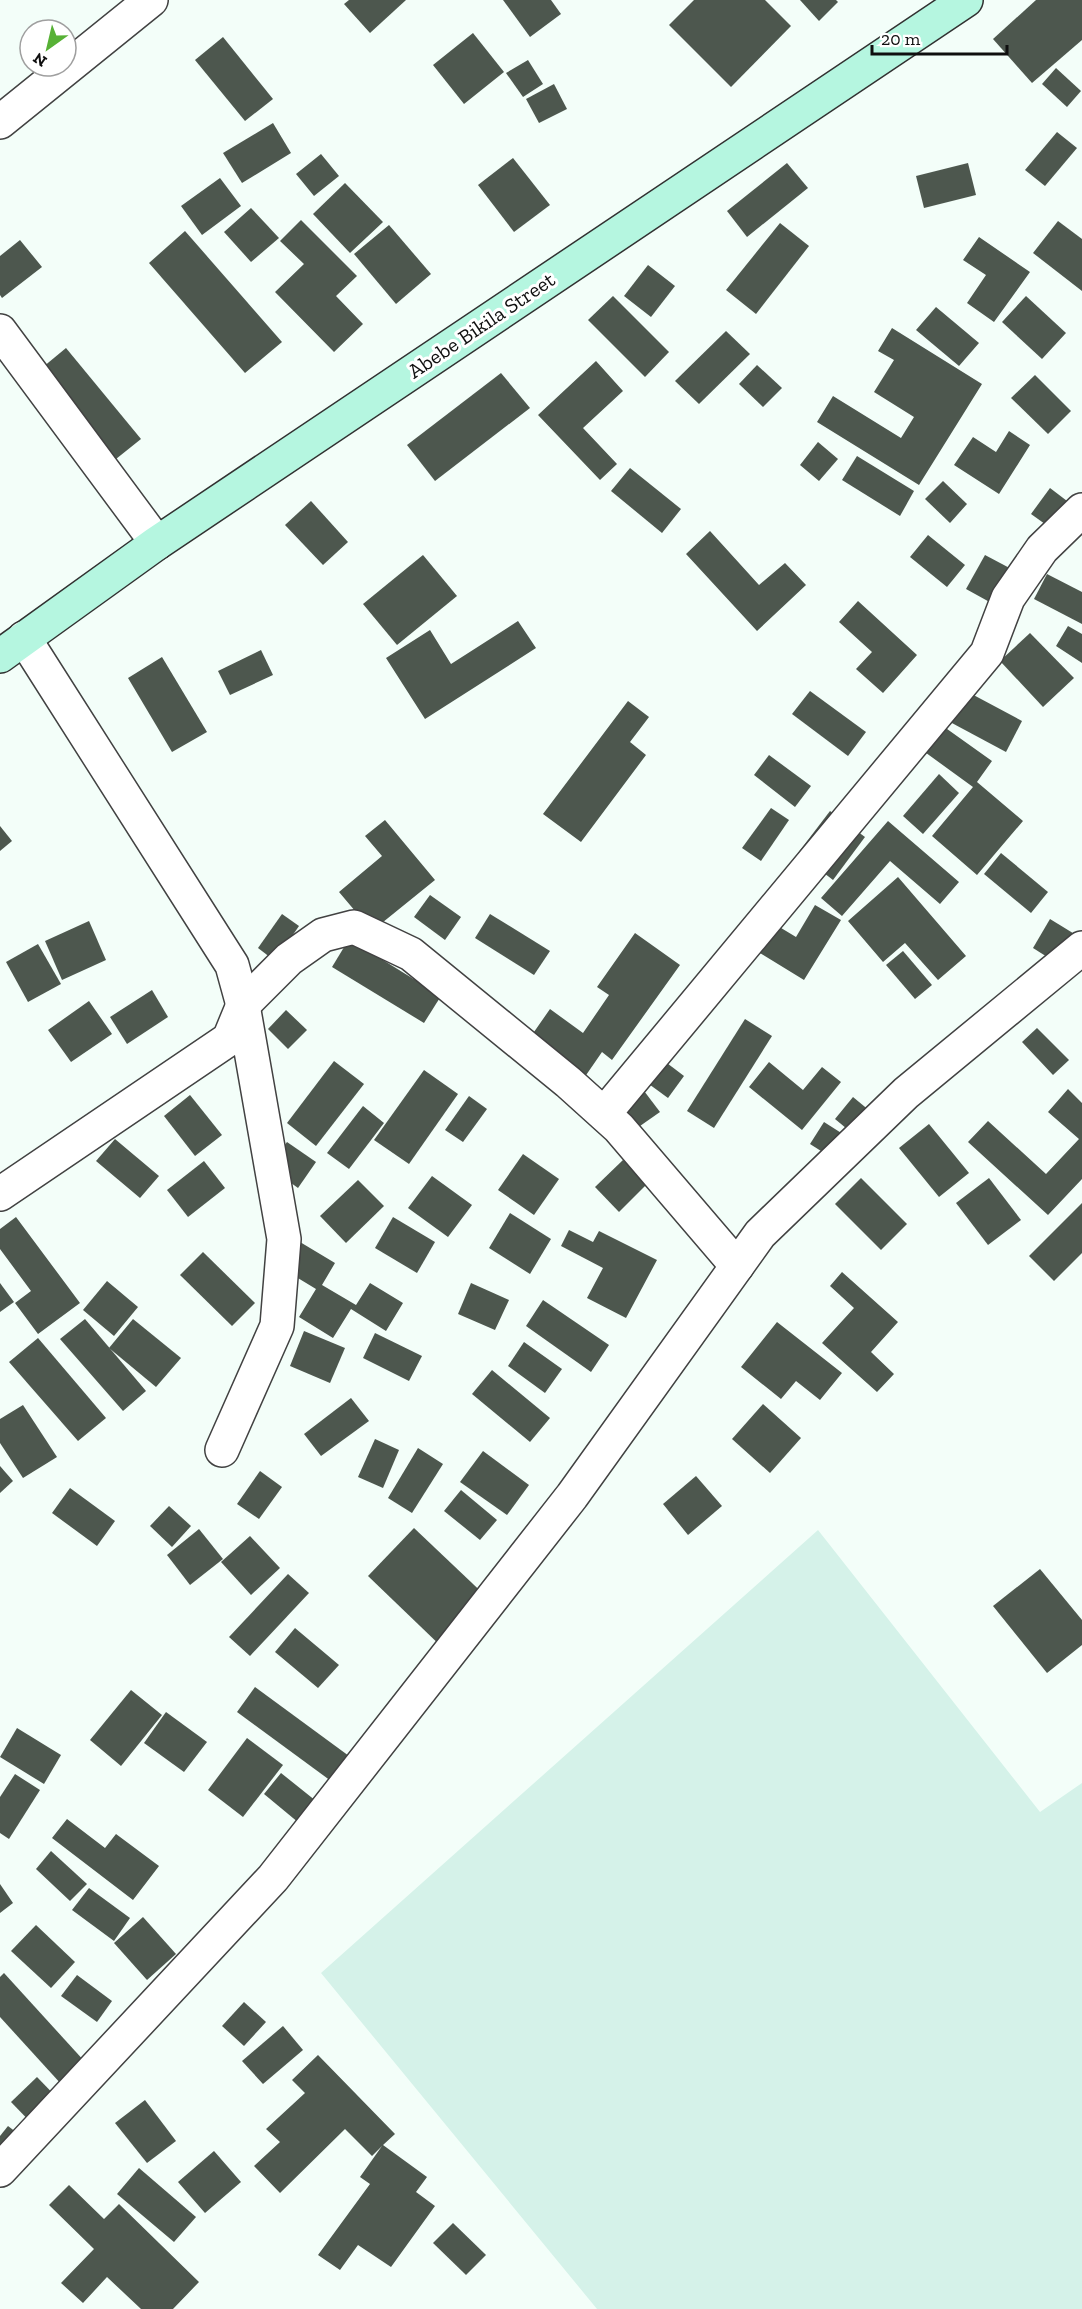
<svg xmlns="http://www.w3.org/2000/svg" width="1082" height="2309" viewBox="0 0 1082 2309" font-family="'Zilla Slab',serif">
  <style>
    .farmland { fill: #d5f2e9 }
    .building { fill: #4d574e }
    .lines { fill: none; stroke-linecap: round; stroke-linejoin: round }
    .street-casing { stroke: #424242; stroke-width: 36 }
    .secondary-casing { stroke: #313131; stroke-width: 36 }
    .street { stroke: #fff; stroke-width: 33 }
    .secondary { stroke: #b5f6e0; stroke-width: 33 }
    .labels { text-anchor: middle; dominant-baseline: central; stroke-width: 6; stroke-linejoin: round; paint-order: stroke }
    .street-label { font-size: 21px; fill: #0f0f0f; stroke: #fff }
  </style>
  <rect width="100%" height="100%" fill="#f3fef9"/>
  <path class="farmland" d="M 818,1530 L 1040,1812 L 1082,1783 L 1082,2309 L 597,2309 L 321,1973 Z"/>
  <g class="building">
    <path d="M 349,0 L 406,0 L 370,33 L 344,4 Z"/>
    <path d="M 503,0 L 551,0 L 561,14 L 530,37 Z"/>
    <path d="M 694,0 L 765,0 L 791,26 L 731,87 L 669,25 Z"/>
    <path d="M 800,0 L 836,0 L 838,2 L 819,21 Z"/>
    <path d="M 1036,0 L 1082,0 L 1082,40 L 1032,83 L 993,39 Z"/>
    <path d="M 473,33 L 504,72 L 464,104 L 433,65 Z"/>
    <path d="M 223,37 L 273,99 L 245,121 L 195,60 Z"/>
    <path d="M 528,60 L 543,84 L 523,97 L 506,73 Z"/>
    <path d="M 1056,68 L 1081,91 L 1067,107 L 1042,84 Z"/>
    <path d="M 554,84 L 567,109 L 539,123 L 526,99 Z"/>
    <path d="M 273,123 L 291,153 L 242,183 L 223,153 Z"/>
    <path d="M 1057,132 L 1077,148 L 1045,186 L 1025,170 Z"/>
    <path d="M 321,154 L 339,176 L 314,196 L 296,174 Z"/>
    <path d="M 513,158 L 550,205 L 514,232 L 478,185 Z"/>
    <path d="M 787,163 L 808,188 L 747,237 L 727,211 Z"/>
    <path d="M 968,163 L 976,195 L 924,208 L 916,176 Z"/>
    <path d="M 220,178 L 241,206 L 202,235 L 181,206 Z"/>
    <path d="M 345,183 L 383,222 L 350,253 L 313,214 Z"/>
    <path d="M 251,208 L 279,238 L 251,262 L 224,232 Z"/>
    <path d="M 301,220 L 357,276 L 336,296 L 363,324 L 334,352 L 275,292 L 304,264 L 280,241 Z"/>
    <path d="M 1058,221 L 1082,239 L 1082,291 L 1033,253 Z"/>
    <path d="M 780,223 L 809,246 L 756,314 L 726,290 Z"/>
    <path d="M 389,225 L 431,274 L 396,304 L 354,254 Z"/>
    <path d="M 185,231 L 282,342 L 245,373 L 149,263 Z"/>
    <path d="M 979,237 L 1030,272 L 994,322 L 967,303 L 986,275 L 963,260 Z"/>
    <path d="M 20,240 L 42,267 L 2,298 L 0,295 L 0,256 Z"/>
    <path d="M 648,265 L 675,286 L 651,317 L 624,296 Z"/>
    <path d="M 613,296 L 669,352 L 645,377 L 588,320 Z"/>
    <path d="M 1026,296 L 1066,333 L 1042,359 L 1002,322 Z"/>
    <path d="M 936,307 L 979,343 L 959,366 L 916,330 Z"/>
    <path d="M 892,328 L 982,384 L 919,485 L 817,422 L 833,396 L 901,438 L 914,417 L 874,392 L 894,360 L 878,351 Z"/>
    <path d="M 726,331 L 750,354 L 699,404 L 675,381 Z"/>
    <path d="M 66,348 L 141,439 L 111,463 L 37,372 Z"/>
    <path d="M 596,361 L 623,391 L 583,428 L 617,464 L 600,480 L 538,415 Z"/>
    <path d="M 757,365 L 782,388 L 763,407 L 739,384 Z"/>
    <path d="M 501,373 L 530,408 L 435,481 L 407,445 Z"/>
    <path d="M 1035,375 L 1071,411 L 1048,434 L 1011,398 Z"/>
    <path d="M 1009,431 L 1030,445 L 999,494 L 954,465 L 973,437 L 996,452 Z"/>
    <path d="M 818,442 L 838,459 L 819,481 L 800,465 Z"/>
    <path d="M 857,456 L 914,491 L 900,516 L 842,480 Z"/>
    <path d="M 630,468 L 681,509 L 662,533 L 611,491 Z"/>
    <path d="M 943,481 L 967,504 L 950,523 L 925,499 Z"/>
    <path d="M 1050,488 L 1071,504 L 1052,529 L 1031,514 Z"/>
    <path d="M 311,501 L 348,542 L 323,565 L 285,525 Z"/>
    <path d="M 710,531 L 759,585 L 785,563 L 806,585 L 757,631 L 686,554 Z"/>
    <path d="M 928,535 L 965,565 L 947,587 L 910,557 Z"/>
    <path d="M 423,555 L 457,596 L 397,645 L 363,604 Z"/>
    <path d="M 985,555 L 1034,581 L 1015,616 L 966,589 Z"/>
    <path d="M 1047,574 L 1082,592 L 1082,624 L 1034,599 Z"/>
    <path d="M 858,601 L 917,655 L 883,693 L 856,669 L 872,652 L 839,622 Z"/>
    <path d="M 518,621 L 536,648 L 425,719 L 386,658 L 430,630 L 451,664 Z"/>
    <path d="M 1068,626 L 1082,634 L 1082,663 L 1056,646 Z"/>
    <path d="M 1030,633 L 1074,678 L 1043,707 L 1000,661 Z"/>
    <path d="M 261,650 L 273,675 L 230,695 L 218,671 Z"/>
    <path d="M 162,657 L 207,732 L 172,752 L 128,678 Z"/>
    <path d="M 810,691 L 866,732 L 848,756 L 792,714 Z"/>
    <path d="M 966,691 L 1022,721 L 1006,752 L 950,722 Z"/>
    <path d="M 628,701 L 649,717 L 630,742 L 646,755 L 581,842 L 543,814 Z"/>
    <path d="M 919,709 L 992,761 L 977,782 L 1023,821 L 977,875 L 932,836 L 973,787 L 900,734 Z"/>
    <path d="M 769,755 L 811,786 L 795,807 L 754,775 Z"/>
    <path d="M 939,774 L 959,793 L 923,834 L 903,816 Z"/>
    <path d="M 771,808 L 789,820 L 761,861 L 742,848 Z"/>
    <path d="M 830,811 L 865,837 L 833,880 L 798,853 Z"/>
    <path d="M 385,820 L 435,880 L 372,931 L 339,892 L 382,856 L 365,836 Z"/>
    <path d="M 888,821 L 959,882 L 940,904 L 890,861 L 842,916 L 821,898 Z"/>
    <path d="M 0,826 L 12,841 L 0,851 Z"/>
    <path d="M 1001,853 L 1048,892 L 1031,913 L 984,874 Z"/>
    <path d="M 898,877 L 966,956 L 938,980 L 905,943 L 883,962 L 848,921 Z"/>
    <path d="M 430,895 L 461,917 L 445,940 L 414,917 Z"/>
    <path d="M 815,905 L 841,920 L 804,980 L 734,937 L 751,910 L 796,937 Z"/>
    <path d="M 282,914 L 299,926 L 275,961 L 258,948 Z"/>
    <path d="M 490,914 L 550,951 L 534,975 L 475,938 Z"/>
    <path d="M 1050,919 L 1081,938 L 1063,967 L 1033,948 Z"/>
    <path d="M 89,921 L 106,960 L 62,980 L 45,941 Z"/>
    <path d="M 635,933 L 680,965 L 612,1060 L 602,1052 L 582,1081 L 527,1042 L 550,1009 L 583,1033 L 609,995 L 597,987 Z"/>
    <path d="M 349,939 L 441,996 L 424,1023 L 332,967 Z"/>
    <path d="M 38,944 L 61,984 L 28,1002 L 6,962 Z"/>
    <path d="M 903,951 L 932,985 L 915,999 L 886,965 Z"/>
    <path d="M 152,990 L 168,1017 L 127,1044 L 110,1017 Z"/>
    <path d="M 89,1001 L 112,1034 L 71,1062 L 48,1030 Z"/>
    <path d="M 286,1010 L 307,1030 L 288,1049 L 268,1029 Z"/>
    <path d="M 745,1019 L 772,1036 L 714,1128 L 687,1111 Z"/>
    <path d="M 1037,1028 L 1069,1060 L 1053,1075 L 1022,1042 Z"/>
    <path d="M 659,1057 L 684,1076 L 668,1098 L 642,1079 Z"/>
    <path d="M 334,1061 L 364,1084 L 316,1146 L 287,1123 Z"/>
    <path d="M 769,1062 L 803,1090 L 822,1067 L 841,1082 L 802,1130 L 749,1087 Z"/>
    <path d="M 424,1070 L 458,1094 L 409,1164 L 374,1140 Z"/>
    <path d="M 638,1083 L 660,1112 L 630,1133 L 609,1105 Z"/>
    <path d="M 1068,1089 L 1082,1103 L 1082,1179 L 1048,1215 L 968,1142 L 988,1121 L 1046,1174 L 1079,1139 L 1048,1112 Z"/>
    <path d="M 190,1095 L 222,1135 L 195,1156 L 164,1116 Z"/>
    <path d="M 469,1096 L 487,1109 L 463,1142 L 445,1130 Z"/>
    <path d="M 853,1097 L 882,1121 L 864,1143 L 835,1119 Z"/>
    <path d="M 363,1106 L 384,1123 L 349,1169 L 327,1153 Z"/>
    <path d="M 824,1122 L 857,1143 L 843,1165 L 810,1144 Z"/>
    <path d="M 929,1124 L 969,1173 L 939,1197 L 899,1148 Z"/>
    <path d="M 115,1139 L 159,1176 L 140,1198 L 96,1161 Z"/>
    <path d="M 287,1142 L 316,1162 L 298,1188 L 269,1167 Z"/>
    <path d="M 523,1154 L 559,1179 L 534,1215 L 498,1190 Z"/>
    <path d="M 623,1160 L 647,1184 L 619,1212 L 595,1187 Z"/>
    <path d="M 204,1161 L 225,1188 L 188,1217 L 167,1190 Z"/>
    <path d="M 432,1176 L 472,1205 L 448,1237 L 408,1208 Z"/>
    <path d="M 861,1178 L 907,1224 L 881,1250 L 835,1204 Z"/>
    <path d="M 989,1178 L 1021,1220 L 988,1245 L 956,1203 Z"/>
    <path d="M 358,1180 L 384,1206 L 346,1243 L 320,1216 Z"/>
    <path d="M 1082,1203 L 1082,1253 L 1054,1281 L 1029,1256 Z"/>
    <path d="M 510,1213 L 551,1239 L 530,1274 L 489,1248 Z"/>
    <path d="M 16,1217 L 80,1303 L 38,1334 L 15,1303 L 31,1291 L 0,1249 L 0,1229 Z"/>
    <path d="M 393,1217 L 435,1242 L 417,1273 L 375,1248 Z"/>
    <path d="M 569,1230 L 593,1242 L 599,1231 L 657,1260 L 626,1318 L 587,1298 L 603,1268 L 561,1246 Z"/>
    <path d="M 300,1242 L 335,1263 L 322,1285 L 356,1305 L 370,1283 L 403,1303 L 386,1331 L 351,1309 L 333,1338 L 299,1317 L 316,1289 L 283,1269 Z"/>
    <path d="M 203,1252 L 255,1303 L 232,1326 L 180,1275 Z"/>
    <path d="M 842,1272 L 898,1322 L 871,1352 L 894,1374 L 877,1392 L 822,1343 L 854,1308 L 830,1286 Z"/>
    <path d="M 107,1281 L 138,1307 L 114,1336 L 83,1310 Z"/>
    <path d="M 0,1283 L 14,1302 L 0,1312 Z"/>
    <path d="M 471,1283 L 509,1300 L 495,1330 L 458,1314 Z"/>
    <path d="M 543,1300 L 609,1345 L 591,1372 L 526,1326 Z"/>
    <path d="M 85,1319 L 146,1391 L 123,1411 L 60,1339 Z"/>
    <path d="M 133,1319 L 181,1358 L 156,1387 L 109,1348 Z"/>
    <path d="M 777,1322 L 842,1373 L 820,1400 L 796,1381 L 781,1399 L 741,1367 Z"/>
    <path d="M 304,1331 L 345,1348 L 330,1383 L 290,1366 Z"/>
    <path d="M 375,1333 L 422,1356 L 409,1381 L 363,1358 Z"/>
    <path d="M 38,1338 L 106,1418 L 78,1441 L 9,1362 Z"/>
    <path d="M 524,1342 L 562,1369 L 545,1393 L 508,1366 Z"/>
    <path d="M 492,1370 L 550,1418 L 530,1442 L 472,1394 Z"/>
    <path d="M 351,1398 L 369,1421 L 321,1456 L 304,1434 Z"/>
    <path d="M 763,1404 L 801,1438 L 770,1473 L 732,1439 Z"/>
    <path d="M 23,1405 L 57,1457 L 23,1478 L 0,1443 L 0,1419 Z"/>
    <path d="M 375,1439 L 399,1450 L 383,1488 L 358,1477 Z"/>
    <path d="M 418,1448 L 443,1464 L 412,1513 L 388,1498 Z"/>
    <path d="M 483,1451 L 529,1485 L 507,1515 L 460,1482 Z"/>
    <path d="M 0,1466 L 13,1481 L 0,1493 Z"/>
    <path d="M 260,1471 L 282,1487 L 259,1519 L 237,1504 Z"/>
    <path d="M 696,1476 L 722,1506 L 688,1535 L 663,1504 Z"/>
    <path d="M 70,1488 L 115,1521 L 97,1546 L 52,1513 Z"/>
    <path d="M 461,1490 L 497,1520 L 480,1540 L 444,1511 Z"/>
    <path d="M 169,1506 L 191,1526 L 172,1547 L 150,1526 Z"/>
    <path d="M 414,1528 L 492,1602 L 446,1651 L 368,1576 Z"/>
    <path d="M 199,1529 L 223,1559 L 190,1585 L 167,1555 Z"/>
    <path d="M 250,1536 L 280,1568 L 251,1595 L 221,1562 Z"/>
    <path d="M 1040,1569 L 1082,1620 L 1082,1645 L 1047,1673 L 993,1606 Z"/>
    <path d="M 288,1574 L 309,1593 L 250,1656 L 229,1637 Z"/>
    <path d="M 295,1628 L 339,1665 L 318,1688 L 275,1652 Z"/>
    <path d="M 255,1687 L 349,1756 L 331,1781 L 237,1712 Z"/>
    <path d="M 131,1690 L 162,1715 L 121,1766 L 90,1740 Z"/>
    <path d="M 166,1712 L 207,1742 L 184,1772 L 144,1743 Z"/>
    <path d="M 17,1728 L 61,1755 L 44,1784 L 0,1757 Z"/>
    <path d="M 247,1738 L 283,1765 L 243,1817 L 208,1790 Z"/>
    <path d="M 281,1773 L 316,1801 L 299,1823 L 264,1794 Z"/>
    <path d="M 15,1774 L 40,1790 L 9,1839 L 0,1833 L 0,1797 Z"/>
    <path d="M 67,1819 L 105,1848 L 116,1834 L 159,1866 L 133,1900 L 52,1838 Z"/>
    <path d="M 51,1851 L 87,1884 L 70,1901 L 36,1869 Z"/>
    <path d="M 0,1884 L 13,1903 L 0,1913 Z"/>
    <path d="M 89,1888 L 130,1918 L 114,1941 L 72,1910 Z"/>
    <path d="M 143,1917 L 176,1954 L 147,1980 L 114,1943 Z"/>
    <path d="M 36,1925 L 75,1962 L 51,1988 L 11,1951 Z"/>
    <path d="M 4,1973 L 86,2063 L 62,2085 L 0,2017 L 0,1977 Z"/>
    <path d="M 77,1975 L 112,2001 L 97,2022 L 61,1996 Z"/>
    <path d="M 244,2002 L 266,2022 L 244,2046 L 222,2026 Z"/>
    <path d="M 283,2026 L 303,2050 L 263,2084 L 242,2061 Z"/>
    <path d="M 318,2055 L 395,2134 L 383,2145 L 427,2177 L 416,2192 L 435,2206 L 391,2267 L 358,2245 L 340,2270 L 318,2255 L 370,2184 L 360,2177 L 382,2146 L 372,2156 L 345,2129 L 280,2193 L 254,2166 L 280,2142 L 266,2129 L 305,2093 L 292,2080 Z"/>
    <path d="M 37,2077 L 67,2108 L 41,2133 L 11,2102 Z"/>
    <path d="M 145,2100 L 176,2141 L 147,2163 L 115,2123 Z"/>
    <path d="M 8,2126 L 25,2139 L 0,2160 L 0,2136 Z"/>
    <path d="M 214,2151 L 241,2182 L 205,2213 L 178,2182 Z"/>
    <path d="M 139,2168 L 196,2217 L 174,2242 L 117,2194 Z"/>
    <path d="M 69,2185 L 104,2219 L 119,2204 L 199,2282 L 173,2309 L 141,2309 L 107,2277 L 83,2303 L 61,2283 L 94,2249 L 49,2205 Z"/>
    <path d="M 453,2223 L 486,2255 L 466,2275 L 433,2243 Z"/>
  </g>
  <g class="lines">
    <defs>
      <g id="street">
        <path d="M 0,122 L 151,0"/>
        <path d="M 0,331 L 157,543"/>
        <path d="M 24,638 L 232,965 L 243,1005 L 284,1239 L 277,1326 L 222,1450"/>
        <path d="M 604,1114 L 987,653 L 1008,598 L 1042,549 L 1082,510"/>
        <path d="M 0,1194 L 229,1039 L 243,1005 L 289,959 L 323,935 L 354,927 L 411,954 L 568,1082 L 619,1128 L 737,1266"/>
        <path d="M 0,2170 L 273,1878 L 572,1496 L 760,1234 L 906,1093 L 1082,948"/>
      </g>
      <path id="secondary" d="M 0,656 L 157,543 L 966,0"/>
    </defs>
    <use href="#street" class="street-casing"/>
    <use href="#secondary" class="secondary-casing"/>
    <use href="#street" class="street"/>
    <use href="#secondary" class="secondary"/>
  </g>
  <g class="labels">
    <g class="street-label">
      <text transform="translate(481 325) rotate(-34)">Abebe Bikila Street</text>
    </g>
  </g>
  <g transform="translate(48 48) rotate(214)"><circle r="28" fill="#ffffff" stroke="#9f9f9f" stroke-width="1.5"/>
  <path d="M0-4.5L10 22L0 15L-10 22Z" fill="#57b136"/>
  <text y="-9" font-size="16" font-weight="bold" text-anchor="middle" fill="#0f0f0f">N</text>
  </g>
  <path d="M872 45v9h135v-9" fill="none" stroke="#0f0f0f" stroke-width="3"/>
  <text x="881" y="45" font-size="18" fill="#0f0f0f" stroke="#ffffff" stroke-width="4.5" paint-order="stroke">20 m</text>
</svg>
